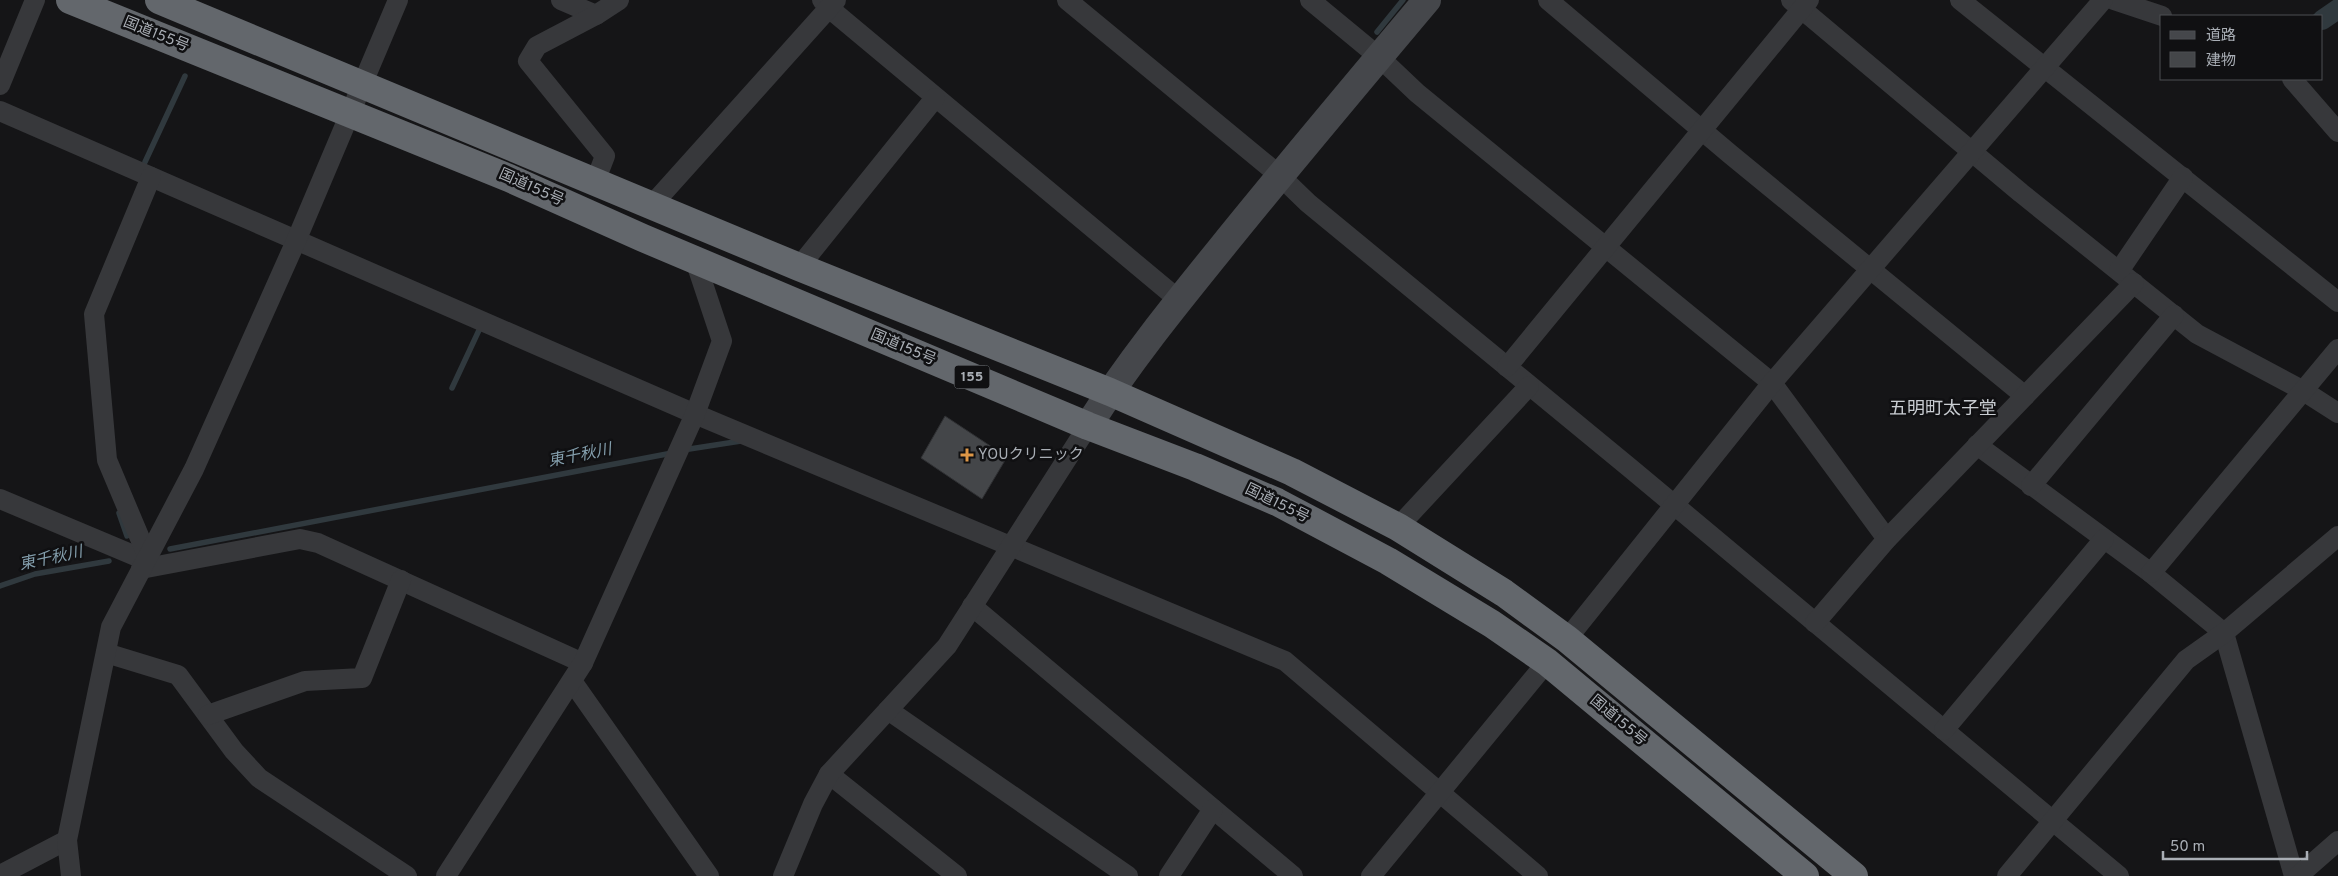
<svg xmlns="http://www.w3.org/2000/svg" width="2338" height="876" viewBox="0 0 2338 876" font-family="Overpass,'Noto Sans JP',sans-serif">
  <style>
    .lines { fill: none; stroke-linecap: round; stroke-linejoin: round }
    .stream { stroke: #30393e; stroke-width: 5.5 }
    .canal { stroke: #30393e; stroke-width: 20 }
    .building { fill: #444649; stroke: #2f3033 }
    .street { stroke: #37383b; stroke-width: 20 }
    .secondary { stroke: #45474b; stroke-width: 28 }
    .highway { stroke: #63676c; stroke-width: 28 }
    .poi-dot { fill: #dd9747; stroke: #101012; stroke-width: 2 }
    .labels { text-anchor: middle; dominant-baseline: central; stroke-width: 5; stroke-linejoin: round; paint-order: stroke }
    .shield { fill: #101012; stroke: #7b7f84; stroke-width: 1 }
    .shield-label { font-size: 14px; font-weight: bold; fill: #a9aeb5 }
    .street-label { font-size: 15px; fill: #a9aeb5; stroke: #101012 }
    .poi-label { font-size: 15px; fill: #a9aeb5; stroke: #101012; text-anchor: start }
    .water-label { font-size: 16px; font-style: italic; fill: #849fad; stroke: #101012 }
    .quarter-label { font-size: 18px; fill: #c9cdd2; stroke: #101012 }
  </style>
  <rect width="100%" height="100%" fill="#151517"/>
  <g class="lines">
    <g class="stream">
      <path d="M 1377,32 L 1403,0"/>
      <path d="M 145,162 L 185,76"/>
      <path d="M 452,388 L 480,328 L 483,329"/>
      <path d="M 683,450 L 741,441"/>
      <path d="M 119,513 L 127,536"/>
      <path d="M 170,549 L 672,453"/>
      <path d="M 0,586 L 35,574 L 109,561"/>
    </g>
    <path class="canal" d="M 2322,20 L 2338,9"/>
  </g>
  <path class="building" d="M 945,416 L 1007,457 L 982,499 L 921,458 Z"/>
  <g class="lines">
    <g class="street">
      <path d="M 561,0 L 596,15"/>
      <path d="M 822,0 L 829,8 L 1179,300"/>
      <path d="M 1067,0 L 1279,175 L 1308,203 L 1630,468 L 2119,876"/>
      <path d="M 1310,0 L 1379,57 L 1417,93 L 1772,383 L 1887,539"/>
      <path d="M 1548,0 L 1730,154 L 2025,396"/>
      <path d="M 1791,0 L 2021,193 L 2197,334 L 2302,390 L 2338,413"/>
      <path d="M 1960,0 L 2338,302"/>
      <path d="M 2114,0 L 2162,16"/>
      <path d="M 2292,79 L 2338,132"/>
      <path d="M 0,85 L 35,0"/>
      <path d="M 0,111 L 695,414 L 1285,661 L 1538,876"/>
      <path d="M 595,182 L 605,156 L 528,61 L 537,46 L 596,15 L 619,0"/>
      <path d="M 652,205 L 836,0"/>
      <path d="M 799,267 L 935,98"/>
      <path d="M 2119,271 L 2183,177"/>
      <path d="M 1507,367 L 1809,0"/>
      <path d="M 1977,445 L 2151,573 L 2224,633 L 2294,876"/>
      <path d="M 2031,486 L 2174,315"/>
      <path d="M 0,499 L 145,560"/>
      <path d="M 1398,527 L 1529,386"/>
      <path d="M 147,555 L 107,460 L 94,314 L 151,177"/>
      <path d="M 141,569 L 300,539 L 318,543 L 583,663"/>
      <path d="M 2151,573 L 2338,349"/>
      <path d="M 972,606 L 1293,876"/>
      <path d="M 1815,623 L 1887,539 L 2134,283"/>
      <path d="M 1567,639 L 1772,383 L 2103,0"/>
      <path d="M 106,653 L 178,675 L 234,751 L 259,778 L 407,876"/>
      <path d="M 572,681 L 709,876"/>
      <path d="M 888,710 L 1128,876"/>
      <path d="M 208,715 L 305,681 L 362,678 L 401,580"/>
      <path d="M 1944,730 L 2104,539"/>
      <path d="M 829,774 L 957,876"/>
      <path d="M 0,875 L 67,840"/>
      <path d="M 71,876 L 67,840 L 111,627 L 194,469 L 296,241 L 398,0"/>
      <path d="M 446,876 L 583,663 L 695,414 L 722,341 L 695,260"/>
      <path d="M 783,876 L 813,804 L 829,774 L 947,646 L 1088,426"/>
      <path d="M 1169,876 L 1213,809"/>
      <path d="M 1371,876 L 1547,662"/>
      <path d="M 2007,876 L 2186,660 L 2224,633 L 2338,536"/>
      <path d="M 2298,876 L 2338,841"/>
    </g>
    <path class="secondary" d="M 1088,426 C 1128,363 1175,305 1222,247 C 1289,164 1358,82 1427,0"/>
    <g class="highway">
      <path d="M 70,0 L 509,178 L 643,238 L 1088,426 L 1195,467 L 1277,502 L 1388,561 L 1492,624 L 1547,662 L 1805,876"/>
      <path d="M 159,0 L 799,267 L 1110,392 L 1292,472 L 1398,527 L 1504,593 L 1567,639 L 1854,876"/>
    </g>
  </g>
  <path class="poi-dot" d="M964.5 447.5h5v5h5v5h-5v5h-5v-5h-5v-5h5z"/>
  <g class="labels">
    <rect class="shield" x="954.5" y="365.5" width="35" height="23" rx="4"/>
    <g class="shield-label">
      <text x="972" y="377">155</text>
    </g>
    <g class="street-label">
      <text transform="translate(156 35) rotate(22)">国道155号</text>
      <text transform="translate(531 188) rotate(24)">国道155号</text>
      <text transform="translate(903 348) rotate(23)">国道155号</text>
      <text transform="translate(1277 504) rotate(26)">国道155号</text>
      <text transform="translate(1618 721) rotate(40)">国道155号</text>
    </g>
    <g class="poi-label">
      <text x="978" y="455">YOUクリニック</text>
    </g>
    <g class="water-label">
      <text transform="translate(580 456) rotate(-11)">東千秋川</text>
      <text transform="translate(51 559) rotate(-12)">東千秋川</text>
    </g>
    <g class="quarter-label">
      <text x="1943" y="409">五明町太子堂</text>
    </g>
  </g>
  <rect x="2160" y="15" width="162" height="65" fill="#101012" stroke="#4d4f53"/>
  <rect x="2170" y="31" width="25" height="8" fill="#45474b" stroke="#4d4f53"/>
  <text x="2206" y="40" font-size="15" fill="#a9aeb5">道路</text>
  <rect x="2170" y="52" width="25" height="15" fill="#444649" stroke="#4d4f53"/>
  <text x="2206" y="65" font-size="15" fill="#a9aeb5">建物</text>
  <path d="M2163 851v8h144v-8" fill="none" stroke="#a9aeb5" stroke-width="2.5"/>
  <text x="2170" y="851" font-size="15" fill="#a9aeb5" stroke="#101012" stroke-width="4" paint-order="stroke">50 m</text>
</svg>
